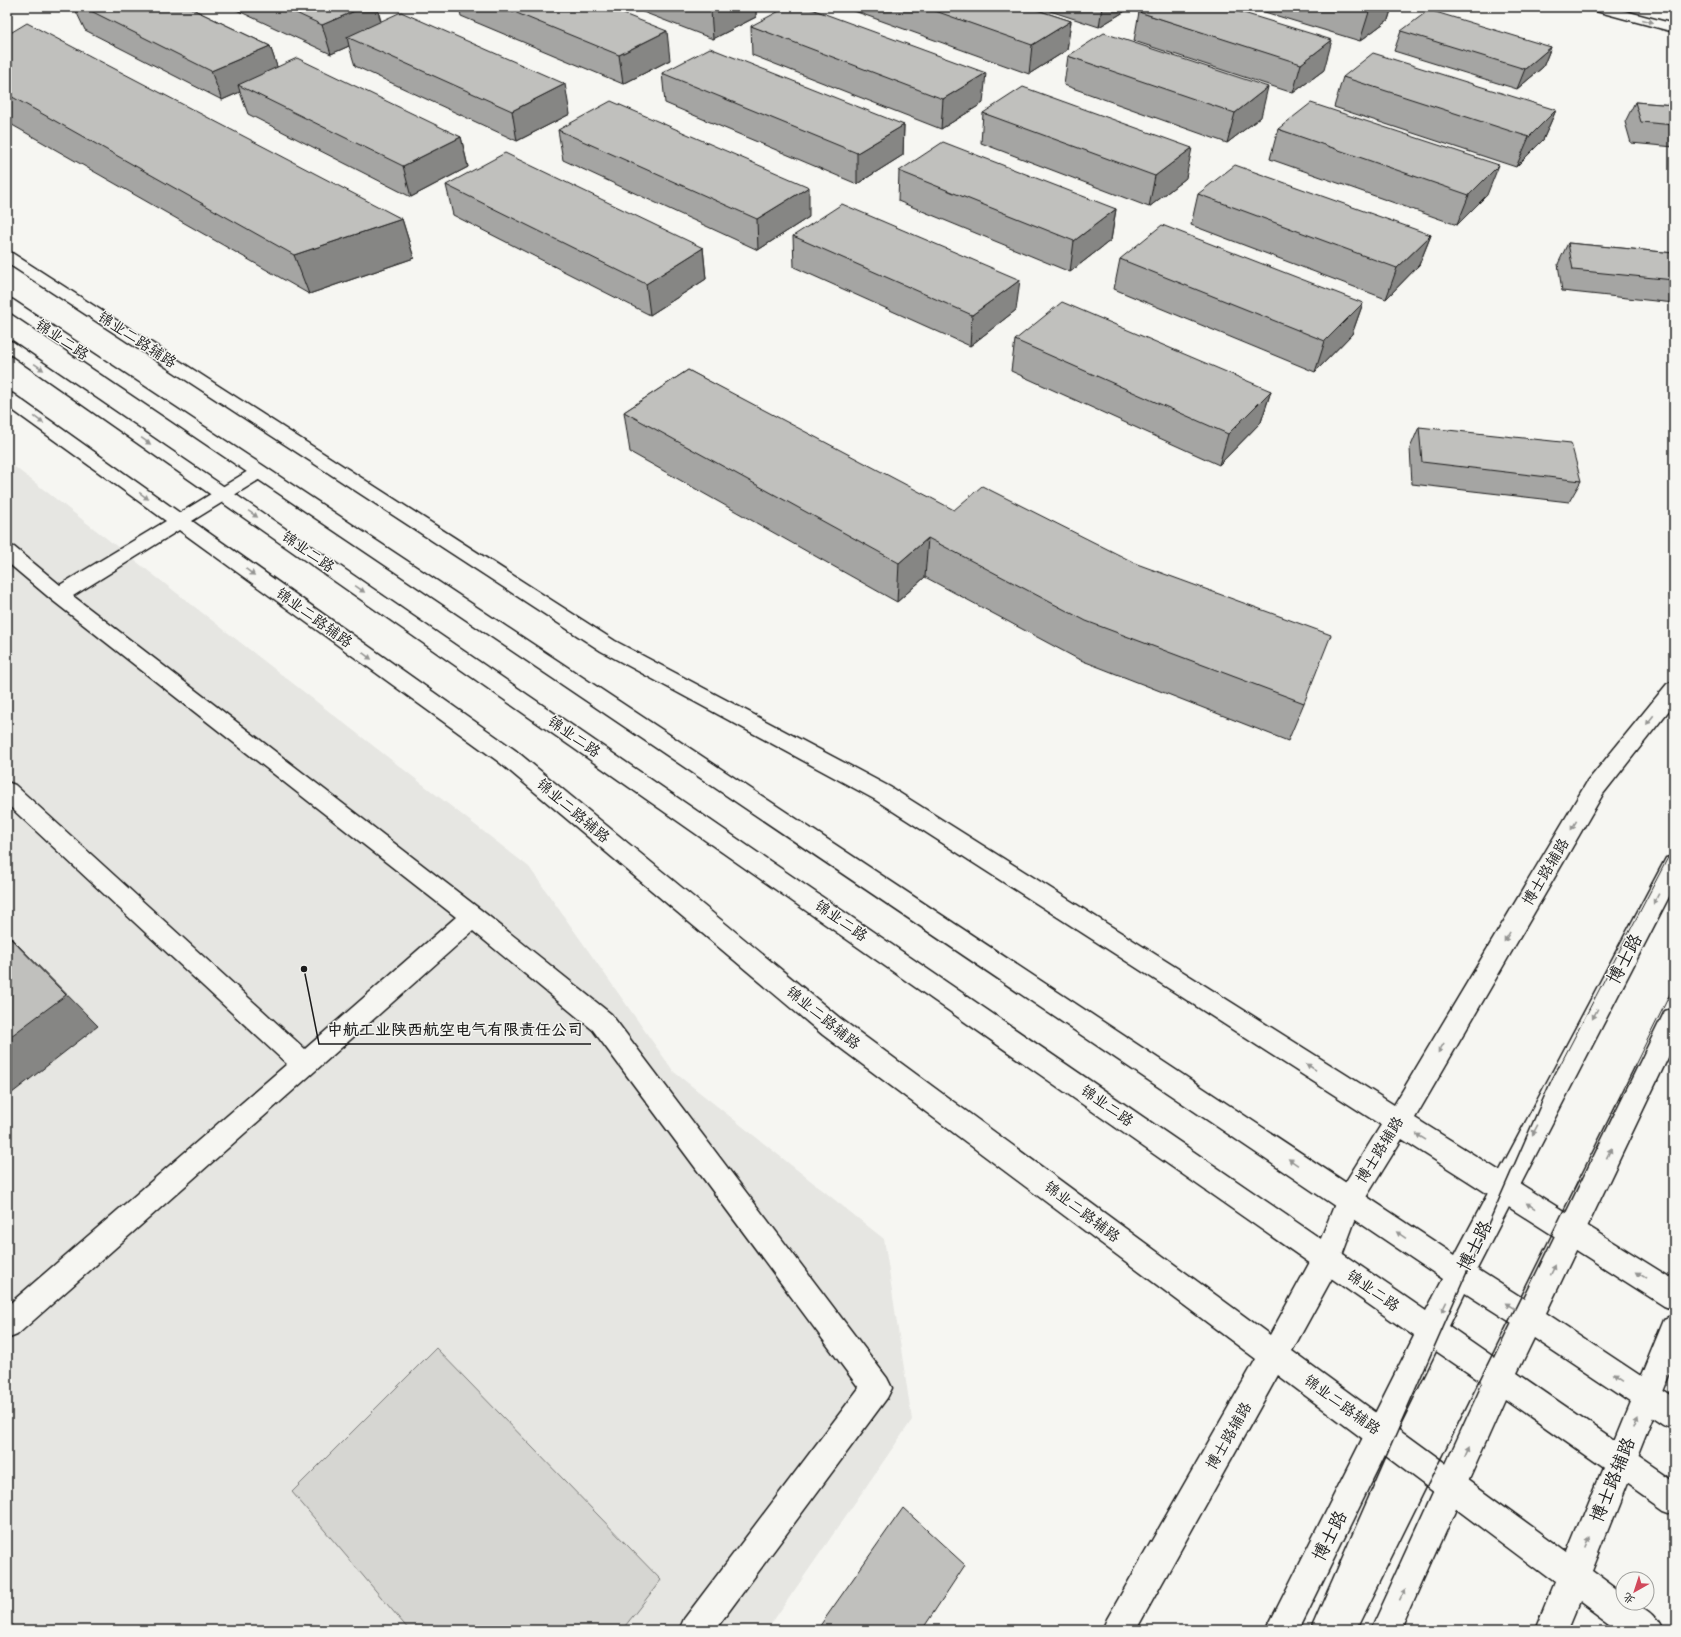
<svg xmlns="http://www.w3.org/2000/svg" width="1681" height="1637" viewBox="0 0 1681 1637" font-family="'Architects Daughter','LXGW WenKai TC',sans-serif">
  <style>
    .built { fill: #e6e6e2 }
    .green { fill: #d6d6d2; stroke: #797977 }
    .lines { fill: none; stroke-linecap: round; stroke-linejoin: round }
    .minor-casing { stroke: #1c1c1c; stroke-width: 3 }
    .major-casing { stroke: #1c1c1c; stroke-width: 3 }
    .minor { fill: #f6f6f2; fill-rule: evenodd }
    .major { fill: #f6f6f2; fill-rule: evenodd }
    .tram-far1 { stroke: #1c1c1c; stroke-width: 1 }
    .tram { stroke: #1c1c1c; stroke-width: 1.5 }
    .wall { fill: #a5a5a3; stroke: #1c1c1c }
    .shaded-wall { fill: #868684; stroke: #1c1c1c }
    .building { fill: #c0c0bd; stroke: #1c1c1c }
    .oneway { fill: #949492 }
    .labels { text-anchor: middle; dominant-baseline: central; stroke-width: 3; stroke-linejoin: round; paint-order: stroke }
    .street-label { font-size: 15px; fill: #1c1c1c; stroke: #f6f6f2 }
    .near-street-label { font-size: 18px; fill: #1c1c1c; stroke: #f6f6f2 }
    .leader { fill: none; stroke: #1c1c1c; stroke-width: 1.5 }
    .callout-dot { fill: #1c1c1c; stroke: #f6f6f2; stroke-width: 1.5 }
    .callout-label { font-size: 16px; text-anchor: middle; font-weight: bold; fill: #1c1c1c; stroke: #f6f6f2; stroke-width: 3; stroke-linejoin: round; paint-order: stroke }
  </style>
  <rect width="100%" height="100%" fill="#f6f6f2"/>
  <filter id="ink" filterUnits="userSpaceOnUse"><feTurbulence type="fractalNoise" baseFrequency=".025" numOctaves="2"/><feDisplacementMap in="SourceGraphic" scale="8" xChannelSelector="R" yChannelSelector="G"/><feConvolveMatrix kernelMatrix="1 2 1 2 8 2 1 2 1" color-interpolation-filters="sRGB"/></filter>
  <g filter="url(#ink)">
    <path class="built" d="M 7,461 L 529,867 L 674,1072 L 884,1239 L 912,1420 L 767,1630 L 7,1630 Z"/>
    <path class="green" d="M 436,1348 L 661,1580 L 622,1630 L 409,1630 L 292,1492 Z"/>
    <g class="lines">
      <defs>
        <g id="minor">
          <path d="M 1590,7 L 1610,7 L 1674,24 L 1674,32 L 1592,10 Z"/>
          <path d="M 7,251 L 12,253 L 615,641 L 890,787 L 1394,1105 L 1587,782 L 1667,684 L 1674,681 L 1674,704 L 1603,794 L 1415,1118 L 1674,1280 L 1674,1310 L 1664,1306 L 1402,1139 L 1360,1207 L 1337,1269 L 1292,1351 L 1568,1553 L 1664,1319 L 1674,1315 L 1674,1364 L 1592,1571 L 1623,1594 L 1623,1603 C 1641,1603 1654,1614 1661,1630 L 1619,1630 L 1580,1601 L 1568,1630 L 1536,1630 L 1555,1583 L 1278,1375 L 1136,1630 L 1102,1630 L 1107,1619 L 1256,1359 L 823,1035 L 499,762 L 179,530 L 73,596 L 481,910 L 611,1014 L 887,1378 L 892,1388 L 887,1398 L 715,1630 L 679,1630 L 684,1619 L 859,1388 L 593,1030 L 473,931 L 17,1335 L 7,1339 L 7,1306 L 287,1064 L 7,804 L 7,782 L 15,785 L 305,1049 L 456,917 L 52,600 L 7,562 L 7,546 L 14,547 L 60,585 L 166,521 L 7,406 L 7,393 L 13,394 L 180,513 L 253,468 L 259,466 L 265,468 L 268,472 L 265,476 L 192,521 L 515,750 L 841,1019 L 1270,1335 L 1316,1251 L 1340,1191 L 1381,1125 L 874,799 L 601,651 L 7,263 Z"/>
        </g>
        <path id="major" d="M 7,298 L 13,300 L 1455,1255 L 1666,858 L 1674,856 L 1674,887 L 1477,1269 L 1524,1299 L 1665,1011 L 1674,1008 L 1674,1045 L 1546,1313 L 1674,1398 L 1674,1430 L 1664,1425 L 1534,1338 L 1517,1373 L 1674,1481 L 1674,1514 L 1663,1510 L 1505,1399 L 1402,1630 L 1370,1630 L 1483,1383 L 1436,1351 L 1299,1630 L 1266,1630 L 1414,1336 L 7,352 L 7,340 L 13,342 L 1426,1311 L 1443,1279 L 7,310 ZM 1465,1293 L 1512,1323 L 1495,1358 L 1449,1326 Z"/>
      </defs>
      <use href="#minor" class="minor-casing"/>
      <use href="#major" class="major-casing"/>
      <use href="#minor" class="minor"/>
      <use href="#major" class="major"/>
      <g class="tram-far1">
        <path d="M 1559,1067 L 1674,846"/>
        <path d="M 1634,1067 L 1674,986"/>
      </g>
      <g class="tram">
        <path d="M 1310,1630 L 1550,1083 L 1559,1066"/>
        <path d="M 1356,1630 L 1635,1066"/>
      </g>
    </g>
    <g class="wall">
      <path d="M 74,7 L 188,7 L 270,46 L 277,67 L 461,137 L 468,167 L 411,197 L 248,114 L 240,92 L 222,100 L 85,30 Z"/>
      <path d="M 230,7 L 377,7 L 381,21 L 570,114 L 517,141 L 355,66 L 349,46 L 331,54 Z"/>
      <path d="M 459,7 L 606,7 L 670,60 L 623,84 L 461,16 Z"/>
      <path d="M 630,7 L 756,7 L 756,17 L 713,39 Z"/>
      <path d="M 843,7 L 1028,7 L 1071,21 L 1067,50 L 1029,74 Z"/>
      <path d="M 1038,7 L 1132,7 L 1099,27 Z"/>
      <path d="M 1248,7 L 1392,7 L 1388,20 L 1360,41 Z"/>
      <path d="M 1139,12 L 1324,70 L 1293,93 L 1134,41 Z"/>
      <path d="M 751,26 L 983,103 L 941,129 L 752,55 Z"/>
      <path d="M 1401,31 L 1551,47 L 1543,67 L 1517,89 L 1394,51 Z"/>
      <path d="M 7,35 L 402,219 L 414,258 L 309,294 L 7,122 Z"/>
      <path d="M 1068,56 L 1261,117 L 1227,143 L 1064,85 Z"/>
      <path d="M 662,73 L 904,125 L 903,155 L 857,184 L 665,103 Z"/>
      <path d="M 1343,77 L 1556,110 L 1543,140 L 1516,167 L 1334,107 Z"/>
      <path d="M 1635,102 L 1674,105 L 1674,147 L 1631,143 L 1625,122 Z"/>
      <path d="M 983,113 L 1186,178 L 1149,207 L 981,143 Z"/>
      <path d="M 1278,129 L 1487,195 L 1457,225 L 1270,159 Z"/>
      <path d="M 558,130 L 809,217 L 758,250 L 563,160 Z"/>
      <path d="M 899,171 L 1116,209 L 1111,240 L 1070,272 L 898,201 Z"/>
      <path d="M 446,185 L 703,248 L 706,279 L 650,315 L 453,215 Z"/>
      <path d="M 1198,194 L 1431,235 L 1419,265 L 1386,299 L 1191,225 Z"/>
      <path d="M 793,236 L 1016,310 L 970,346 L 794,267 Z"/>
      <path d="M 1568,243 L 1674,253 L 1674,303 L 1562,291 L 1558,264 Z"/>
      <path d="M 1120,259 L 1363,303 L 1352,334 L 1315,372 L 1114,289 Z"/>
      <path d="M 1015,340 L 1271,391 L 1261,422 L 1219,465 L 1011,371 Z"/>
      <path d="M 688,370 L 1304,703 L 1288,741 L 1078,659 L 925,577 L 897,602 L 630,452 L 624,412 Z"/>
      <path d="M 1419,427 L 1581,481 L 1569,502 L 1412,484 L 1410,448 Z"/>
    </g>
    <g class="shaded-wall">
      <path d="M 364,7 L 377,7 L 383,31 L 347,37 L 349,46 L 331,54 L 322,25 Z"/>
      <path d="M 718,7 L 756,7 L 756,17 L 713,39 L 711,11 Z"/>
      <path d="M 1102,7 L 1132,7 L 1099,27 Z"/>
      <path d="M 1376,7 L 1392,7 L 1388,20 L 1360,41 L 1369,12 Z"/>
      <path d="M 1071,21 L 1067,50 L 1029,74 L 1032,45 Z"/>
      <path d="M 667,31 L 670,60 L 623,84 L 619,55 Z"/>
      <path d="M 1332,40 L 1324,70 L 1293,93 L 1301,64 Z"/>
      <path d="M 270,46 L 280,75 L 238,85 L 240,92 L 222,100 L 211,71 Z"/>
      <path d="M 1551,47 L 1543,67 L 1517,89 L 1525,69 Z"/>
      <path d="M 986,73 L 983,103 L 941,129 L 943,99 Z"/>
      <path d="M 565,84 L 570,114 L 517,141 L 512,111 Z"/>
      <path d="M 1268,87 L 1261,117 L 1227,143 L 1235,113 Z"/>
      <path d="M 1556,110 L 1543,140 L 1516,167 L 1529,137 Z"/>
      <path d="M 904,125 L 903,155 L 857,184 L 857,153 Z"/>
      <path d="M 461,137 L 468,167 L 411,197 L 403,166 Z"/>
      <path d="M 1192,148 L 1186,178 L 1149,207 L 1155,176 Z"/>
      <path d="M 1499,165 L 1487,195 L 1457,225 L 1469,195 Z"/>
      <path d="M 809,187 L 809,217 L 758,250 L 757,219 Z"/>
      <path d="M 1116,209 L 1111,240 L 1070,272 L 1074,241 Z"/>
      <path d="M 402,219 L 414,258 L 309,294 L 294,255 Z"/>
      <path d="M 1431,235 L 1419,265 L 1386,299 L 1397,268 Z"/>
      <path d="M 703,248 L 706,279 L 650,315 L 646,284 Z"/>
      <path d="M 1020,280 L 1016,310 L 970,346 L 972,315 Z"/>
      <path d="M 1363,303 L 1352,334 L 1315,372 L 1325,341 Z"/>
      <path d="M 1271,391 L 1261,422 L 1219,465 L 1228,434 Z"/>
      <path d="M 928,538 L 925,577 L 897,602 L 899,563 Z"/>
      <path d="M 7,934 L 98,1026 L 7,1097 Z"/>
    </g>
    <g class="building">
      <path d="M 83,7 L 188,7 L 270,46 L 211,71 Z"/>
      <path d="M 283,7 L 364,7 L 322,25 Z"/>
      <path d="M 502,7 L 606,7 L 667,31 L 619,55 Z"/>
      <path d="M 702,7 L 718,7 L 711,11 Z"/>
      <path d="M 787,7 L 806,7 L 986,73 L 943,99 L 751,26 Z"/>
      <path d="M 924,7 L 1028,7 L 1071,21 L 1032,45 Z"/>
      <path d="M 1147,7 L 1224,7 L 1332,40 L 1301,64 L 1139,12 Z"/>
      <path d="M 1351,7 L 1376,7 L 1369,12 Z"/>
      <path d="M 1429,10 L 1551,47 L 1525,69 L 1401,31 Z"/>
      <path d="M 401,12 L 565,84 L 512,111 L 347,37 Z"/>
      <path d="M 27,23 L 402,219 L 294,255 L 7,94 L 7,35 Z"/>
      <path d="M 1104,33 L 1268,87 L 1235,113 L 1068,56 Z"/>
      <path d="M 710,48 L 904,125 L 857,153 L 662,73 Z"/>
      <path d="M 1373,53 L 1556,110 L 1529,137 L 1343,77 Z"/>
      <path d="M 297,58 L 461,137 L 403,166 L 238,85 Z"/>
      <path d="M 1023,87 L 1192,148 L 1155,176 L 983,113 Z"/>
      <path d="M 611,101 L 809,187 L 757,219 L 558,130 Z"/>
      <path d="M 1635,102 L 1674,105 L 1674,125 L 1641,122 Z"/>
      <path d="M 1311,103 L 1499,165 L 1469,195 L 1278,129 Z"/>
      <path d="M 943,142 L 1116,209 L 1074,241 L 899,171 Z"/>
      <path d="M 505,153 L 703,248 L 646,284 L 446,185 Z"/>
      <path d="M 1235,165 L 1431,235 L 1397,268 L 1198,194 Z"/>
      <path d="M 842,204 L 1020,280 L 972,315 L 793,236 Z"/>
      <path d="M 1162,225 L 1363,303 L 1325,341 L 1120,259 Z"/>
      <path d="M 1568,243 L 1674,253 L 1674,280 L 1573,270 Z"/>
      <path d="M 1062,302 L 1271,391 L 1228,434 L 1015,340 Z"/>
      <path d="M 688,370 L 954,510 L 982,486 L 1137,564 L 1331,635 L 1304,703 L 1086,621 L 928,538 L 899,563 L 624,412 Z"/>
      <path d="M 1419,427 L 1571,443 L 1581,481 L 1422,462 Z"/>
      <path d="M 7,935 L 66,995 L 7,1039 Z"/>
      <path d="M 903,1508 L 965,1565 L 922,1630 L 817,1630 Z"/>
    </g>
    <defs><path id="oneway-solid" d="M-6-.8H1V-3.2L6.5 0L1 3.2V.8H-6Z"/></defs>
    <g class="oneway">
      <use href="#oneway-solid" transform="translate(1648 21) rotate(15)"/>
      <use href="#oneway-solid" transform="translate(39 367) rotate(35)"/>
      <use href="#oneway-solid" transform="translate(39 420) rotate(36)"/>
      <use href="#oneway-solid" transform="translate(146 441) rotate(35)"/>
      <use href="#oneway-solid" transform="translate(144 496) rotate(36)"/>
      <use href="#oneway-solid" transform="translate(253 514) rotate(35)"/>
      <use href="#oneway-solid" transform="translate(250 572) rotate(36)"/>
      <use href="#oneway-solid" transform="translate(360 589) rotate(35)"/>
      <use href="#oneway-solid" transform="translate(367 656) rotate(36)"/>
      <use href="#oneway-solid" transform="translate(1650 720) rotate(128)"/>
      <use href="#oneway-solid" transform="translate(1574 825) rotate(121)"/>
      <use href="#oneway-solid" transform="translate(1656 899) rotate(118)"/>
      <use href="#oneway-solid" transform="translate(1507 937) rotate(121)"/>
      <use href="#oneway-solid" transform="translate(1595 1014) rotate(118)"/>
      <use href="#oneway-solid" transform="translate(1441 1048) rotate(121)"/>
      <use href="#oneway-solid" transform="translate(1311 1067) rotate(-147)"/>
      <use href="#oneway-solid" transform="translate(1535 1130) rotate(118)"/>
      <use href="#oneway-solid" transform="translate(1421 1137) rotate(-148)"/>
      <use href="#oneway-solid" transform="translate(1609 1153) rotate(-64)"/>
      <use href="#oneway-solid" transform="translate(1293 1162) rotate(-146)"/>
      <use href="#oneway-solid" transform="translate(1531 1206) rotate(-148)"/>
      <use href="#oneway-solid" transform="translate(1401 1235) rotate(-146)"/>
      <use href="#oneway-solid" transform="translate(1553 1270) rotate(-64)"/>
      <use href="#oneway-solid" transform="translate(1641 1275) rotate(-148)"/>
      <use href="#oneway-solid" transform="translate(1510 1306) rotate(-148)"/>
      <use href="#oneway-solid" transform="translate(1444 1307) rotate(116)"/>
      <use href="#oneway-solid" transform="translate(1618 1378) rotate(-146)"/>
      <use href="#oneway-solid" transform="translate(1636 1421) rotate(-68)"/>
      <use href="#oneway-solid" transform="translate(1467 1451) rotate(-66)"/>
      <use href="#oneway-solid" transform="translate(1588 1542) rotate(-68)"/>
      <use href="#oneway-solid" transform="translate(1402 1595) rotate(-65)"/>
    </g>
  </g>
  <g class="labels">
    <g class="street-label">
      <text transform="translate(62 340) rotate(34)">锦业二路</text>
      <text transform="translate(137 340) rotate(33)">锦业二路辅路</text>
      <text transform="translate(308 552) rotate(35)">锦业二路</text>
      <text transform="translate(314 618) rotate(36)">锦业二路辅路</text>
      <text transform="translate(574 737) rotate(35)">锦业二路</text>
      <text transform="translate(573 811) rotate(40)">锦业二路辅路</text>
      <text transform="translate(1546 872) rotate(-59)">博士路辅路</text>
      <text transform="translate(841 921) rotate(35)">锦业二路</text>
      <text transform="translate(823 1018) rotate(39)">锦业二路辅路</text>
      <text transform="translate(1107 1106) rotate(35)">锦业二路</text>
      <text transform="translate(1380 1150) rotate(-58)">博士路辅路</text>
      <text transform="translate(1082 1212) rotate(37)">锦业二路辅路</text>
      <text transform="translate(1373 1291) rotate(35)">锦业二路</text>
      <text transform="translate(1342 1405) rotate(36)">锦业二路辅路</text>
      <text transform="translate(1229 1436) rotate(-60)">博士路辅路</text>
    </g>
    <g class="near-street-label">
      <text transform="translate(1625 959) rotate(-62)">博士路</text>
      <text transform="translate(1475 1246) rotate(-63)">博士路</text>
      <text transform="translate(1613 1480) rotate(-68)">博士路辅路</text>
      <text transform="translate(1330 1536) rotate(-63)">博士路</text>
    </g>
  </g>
  <path class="leader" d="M304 969L319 1044H591"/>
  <circle class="callout-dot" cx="304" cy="969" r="4"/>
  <g class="callout-label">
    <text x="455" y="1035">中航工业陕西航空电气有限责任公司</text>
  </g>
  <rect width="1681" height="1637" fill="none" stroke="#f6f6f2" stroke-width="24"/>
  <rect x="12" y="12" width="1657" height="1613" fill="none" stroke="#1c1c1c" stroke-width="1.5" filter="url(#ink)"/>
  <g transform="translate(1635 1591) rotate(219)"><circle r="19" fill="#f6f6f2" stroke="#9f9f9c"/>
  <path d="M0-3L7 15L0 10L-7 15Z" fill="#d1495b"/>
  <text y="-6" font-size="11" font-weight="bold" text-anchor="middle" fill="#1c1c1c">北</text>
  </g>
</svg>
